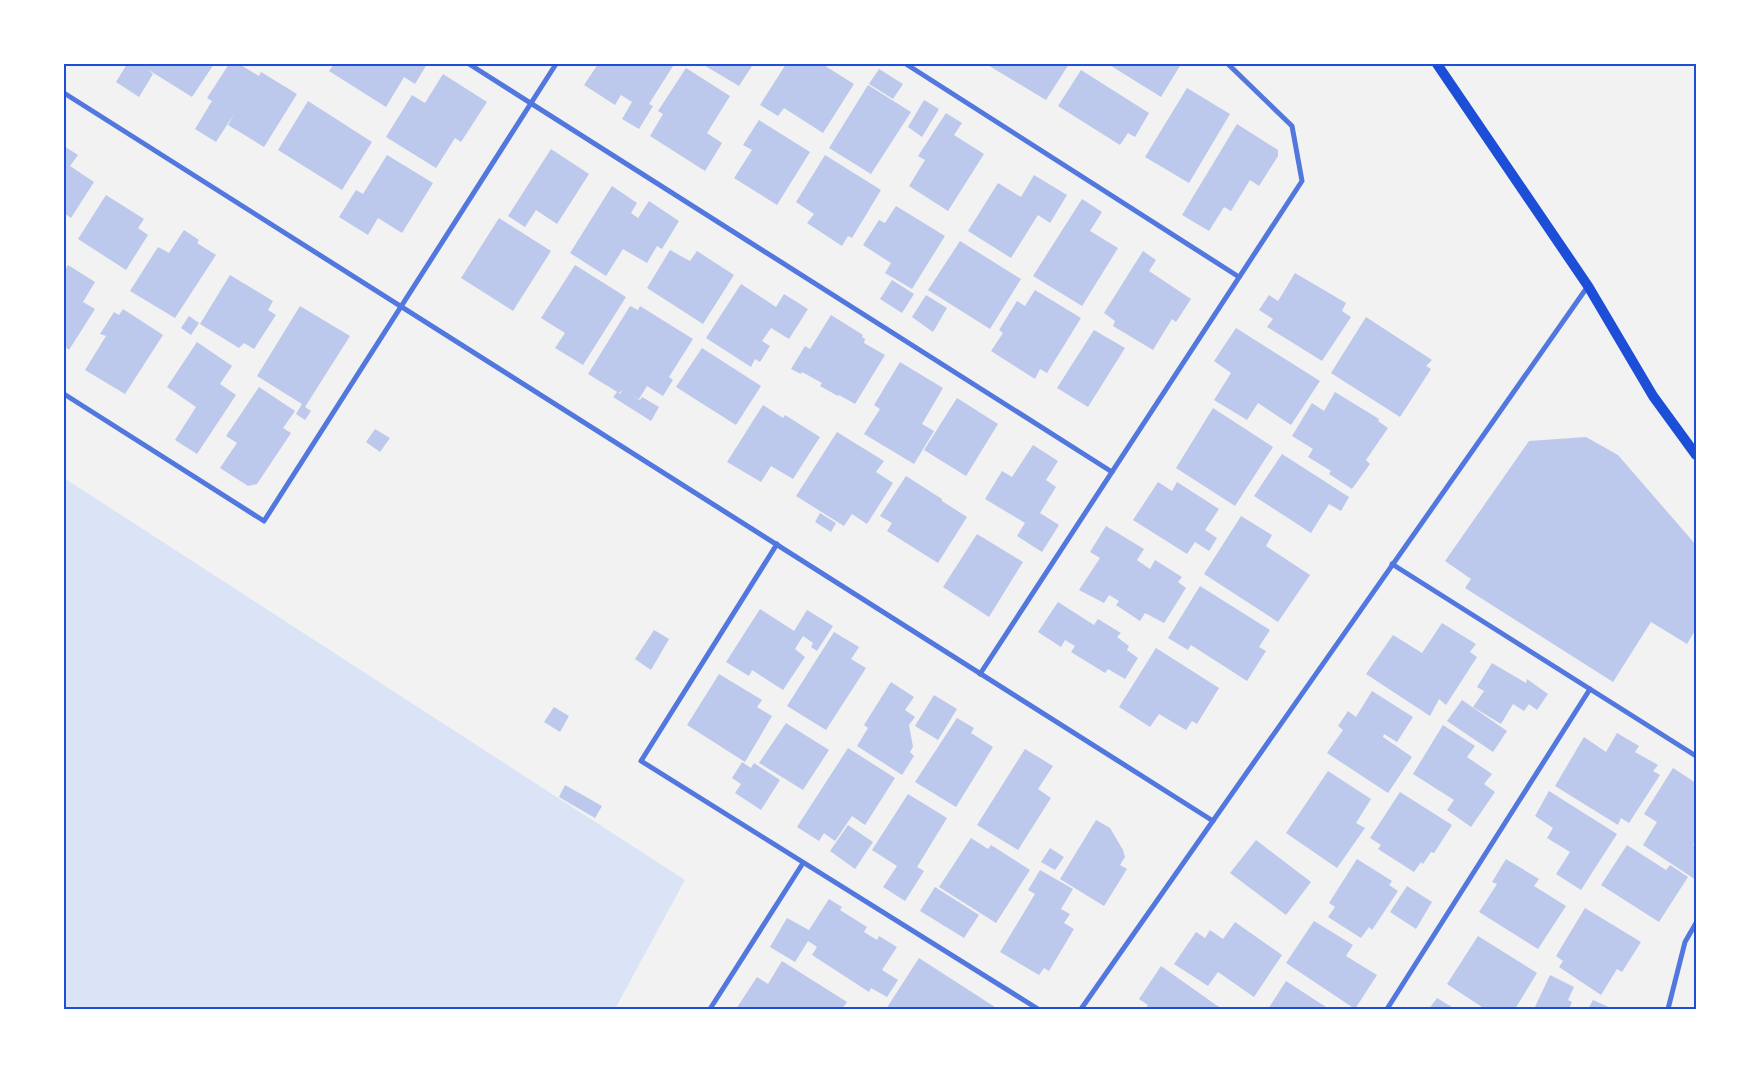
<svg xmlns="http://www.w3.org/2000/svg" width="1760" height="1073" viewBox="0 0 1760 1073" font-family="'Noto Sans',sans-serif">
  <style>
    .green { fill: #dbe4f7 }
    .building { fill: #bdc9ec }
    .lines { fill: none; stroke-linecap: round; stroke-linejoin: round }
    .minor { stroke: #5277de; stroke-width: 5 }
    .secondary { stroke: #1d4ed8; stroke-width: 10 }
    .neatline { fill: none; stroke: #1d4ed8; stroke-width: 2 }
  </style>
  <rect width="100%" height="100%" fill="#f2f2f2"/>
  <path class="green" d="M 64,478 L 685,880 L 615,1009 L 64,1009 Z"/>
  <g class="building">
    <path d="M 127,64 L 214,64 L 192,97 L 147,69 L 153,74 L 139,97 L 116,82 Z"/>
    <path d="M 229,64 L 239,64 L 259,76 L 261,72 L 297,94 L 264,147 L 228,125 L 234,114 L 216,142 L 195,129 L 212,101 L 207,98 Z"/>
    <path d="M 334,64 L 427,64 L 415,84 L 404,77 L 386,107 L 329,71 Z"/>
    <path d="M 598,64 L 670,64 L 673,66 L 649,104 L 653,106 L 639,129 L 622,119 L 632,102 L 621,95 L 615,105 L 584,85 Z"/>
    <path d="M 702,64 L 748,64 L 752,66 L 739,86 Z"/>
    <path d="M 786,64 L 822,64 L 854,84 L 823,133 L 784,108 L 778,116 L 760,105 Z"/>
    <path d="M 986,64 L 1069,64 L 1046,100 Z"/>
    <path d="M 1108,64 L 1181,64 L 1161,97 Z"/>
    <path d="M 686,68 L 730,96 L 707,133 L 722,143 L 705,171 L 650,136 L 663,114 L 658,111 Z"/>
    <path d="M 879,69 L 903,84 L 893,99 L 869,84 Z"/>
    <path d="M 1081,70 L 1149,113 L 1135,137 L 1128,133 L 1120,145 L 1058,106 Z"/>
    <path d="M 443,74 L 487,102 L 461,142 L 455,138 L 436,168 L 386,137 L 412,95 L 425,103 Z"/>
    <path d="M 868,85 L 911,112 L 871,174 L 829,148 Z"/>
    <path d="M 1187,88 L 1230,114 L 1189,183 L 1145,157 Z"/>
    <path d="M 924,100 L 939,109 L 922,137 L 908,127 Z"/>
    <path d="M 308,101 L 372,142 L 342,190 L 278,150 Z"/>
    <path d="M 946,113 L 962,123 L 954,135 L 984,154 L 948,211 L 909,186 L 925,160 L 918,156 Z"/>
    <path d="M 759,120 L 810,152 L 777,205 L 734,178 L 752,150 L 743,145 Z"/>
    <path d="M 1237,124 L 1278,150 L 1278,156 L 1259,186 L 1250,180 L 1231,211 L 1224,207 L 1209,231 L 1182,215 Z"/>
    <path d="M 64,146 L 78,155 L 70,166 L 94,182 L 71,218 L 64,213 Z"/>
    <path d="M 551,149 L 589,174 L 557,224 L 536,210 L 525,227 L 508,216 Z"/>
    <path d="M 387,155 L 433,183 L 402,233 L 378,218 L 368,235 L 339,217 L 356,190 L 363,194 Z"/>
    <path d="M 825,155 L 881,190 L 852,238 L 848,236 L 842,246 L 807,223 L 814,214 L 796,202 Z"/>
    <path d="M 1034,175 L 1067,195 L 1050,223 L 1038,215 L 1011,258 L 968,231 L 998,183 L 1021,197 Z"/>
    <path d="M 612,186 L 637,203 L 631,213 L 638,218 L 649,201 L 679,221 L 662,249 L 657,246 L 647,263 L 623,249 L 606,276 L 570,253 Z"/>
    <path d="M 106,195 L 144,219 L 138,228 L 148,235 L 126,270 L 78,239 Z"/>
    <path d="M 1082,199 L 1102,212 L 1090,231 L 1118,248 L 1082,306 L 1033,276 Z"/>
    <path d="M 896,206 L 945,236 L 912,289 L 885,273 L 891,263 L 863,245 L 879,220 L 885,223 Z"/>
    <path d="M 499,218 L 551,251 L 513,311 L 461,278 Z"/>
    <path d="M 184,230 L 199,240 L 197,243 L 216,255 L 175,318 L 130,291 L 158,247 L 169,253 Z"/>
    <path d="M 960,241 L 1021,279 L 990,329 L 928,290 Z"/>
    <path d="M 670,250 L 690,261 L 697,251 L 734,275 L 703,324 L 647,288 Z"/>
    <path d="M 1143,251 L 1156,260 L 1149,271 L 1191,299 L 1176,322 L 1172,319 L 1153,350 L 1113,326 L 1115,321 L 1104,313 Z"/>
    <path d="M 68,265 L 95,282 L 83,302 L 95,309 L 69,350 L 64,346 L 64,272 Z"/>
    <path d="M 575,265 L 626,297 L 583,365 L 555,348 L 565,333 L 541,318 Z"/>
    <path d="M 1295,273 L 1346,303 L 1342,311 L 1351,317 L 1322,361 L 1267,327 L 1273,319 L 1259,310 L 1269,295 L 1278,301 Z"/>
    <path d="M 230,275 L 273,301 L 268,310 L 276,315 L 254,349 L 244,343 L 239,348 L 200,324 Z"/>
    <path d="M 892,280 L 914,294 L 902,313 L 880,299 Z"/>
    <path d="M 741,284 L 776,307 L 784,294 L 808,309 L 789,339 L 771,328 L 762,341 L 770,346 L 760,362 L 755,359 L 751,367 L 706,338 Z"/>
    <path d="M 1035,290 L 1081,318 L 1047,373 L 1040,369 L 1035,379 L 991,351 L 1003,333 L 999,330 L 1017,301 L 1025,306 Z"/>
    <path d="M 926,295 L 947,308 L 933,332 L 912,317 Z"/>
    <path d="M 300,306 L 350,336 L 305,407 L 311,411 L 305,420 L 296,414 L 302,404 L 257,376 Z"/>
    <path d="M 630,306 L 638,310 L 640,306 L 693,339 L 669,377 L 673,380 L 663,396 L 647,386 L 639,399 L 631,395 L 640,400 L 642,397 L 659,407 L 651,421 L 613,397 L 617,392 L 620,394 L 623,389 L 619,393 L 588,374 Z"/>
    <path d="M 123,309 L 163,335 L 125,394 L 85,370 L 106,336 L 100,334 L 114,312 L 119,315 Z"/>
    <path d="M 831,315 L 863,335 L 862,337 L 865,339 L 864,343 L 885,355 L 855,404 L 839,395 L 838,396 L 820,386 L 822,383 L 802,372 L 801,374 L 791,369 L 805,346 L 810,349 Z"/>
    <path d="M 189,316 L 199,323 L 191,335 L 181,328 Z"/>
    <path d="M 1366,317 L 1432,360 L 1426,366 L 1431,369 L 1400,417 L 1331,373 Z"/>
    <path d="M 1236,328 L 1320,381 L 1291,425 L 1258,403 L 1247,420 L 1214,400 L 1231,373 L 1214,361 Z"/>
    <path d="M 1094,330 L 1125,348 L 1088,407 L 1057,388 Z"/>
    <path d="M 197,342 L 232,366 L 220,384 L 236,395 L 197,454 L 175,440 L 196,407 L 167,387 Z"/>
    <path d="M 702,348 L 761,386 L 736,425 L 676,387 Z"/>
    <path d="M 900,362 L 943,388 L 922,424 L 934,431 L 914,464 L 864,434 L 880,409 L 874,405 Z"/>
    <path d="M 259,387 L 295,411 L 283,428 L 291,433 L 257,484 L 248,486 L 220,468 L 237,443 L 226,436 Z"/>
    <path d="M 1335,392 L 1379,419 L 1378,421 L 1388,428 L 1366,460 L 1370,464 L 1352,489 L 1329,474 L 1331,471 L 1308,457 L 1313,449 L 1292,436 L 1312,403 L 1324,411 Z"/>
    <path d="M 957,398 L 998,424 L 966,476 L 924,450 Z"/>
    <path d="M 763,405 L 783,418 L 785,415 L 820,437 L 793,479 L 771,466 L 761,482 L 727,462 Z"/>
    <path d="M 1213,408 L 1273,447 L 1235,506 L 1176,468 Z"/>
    <path d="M 375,429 L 390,438 L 380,452 L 366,442 Z"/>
    <path d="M 837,432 L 884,461 L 876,472 L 893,483 L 867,524 L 852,514 L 844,526 L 796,496 Z"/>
    <path d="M 1586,437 L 1618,455 L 1696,545 L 1696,629 L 1687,644 L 1651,622 L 1613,682 L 1465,588 L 1471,579 L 1445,561 L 1529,441 Z"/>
    <path d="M 1033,445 L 1058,461 L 1046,480 L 1056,487 L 1040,513 L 1059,525 L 1042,552 L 1017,536 L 1025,523 L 985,499 L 1002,471 L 1012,477 Z"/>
    <path d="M 1282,454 L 1349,497 L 1341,511 L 1329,504 L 1311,533 L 1254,496 Z"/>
    <path d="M 906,476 L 942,499 L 942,501 L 967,517 L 938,563 L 887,531 L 892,523 L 880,516 Z"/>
    <path d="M 1158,482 L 1172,491 L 1177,482 L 1219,509 L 1205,530 L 1217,538 L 1209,551 L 1195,542 L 1187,554 L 1133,520 Z"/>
    <path d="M 820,513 L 836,523 L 831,532 L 815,522 Z"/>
    <path d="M 1241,516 L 1272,535 L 1266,546 L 1310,575 L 1278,622 L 1204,574 Z"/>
    <path d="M 1106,526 L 1144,549 L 1137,560 L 1150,569 L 1155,560 L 1182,577 L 1178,582 L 1186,588 L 1164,623 L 1145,613 L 1140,621 L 1116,605 L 1119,601 L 1109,595 L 1104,603 L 1079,590 L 1100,558 L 1090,552 Z"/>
    <path d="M 977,534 L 1023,562 L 989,617 L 943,587 Z"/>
    <path d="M 1200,586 L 1270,630 L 1259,647 L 1266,651 L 1247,681 L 1191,645 L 1188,650 L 1168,638 Z"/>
    <path d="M 1058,602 L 1094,625 L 1098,619 L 1121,633 L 1117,637 L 1129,646 L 1127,650 L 1138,658 L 1125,679 L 1108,669 L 1105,673 L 1071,652 L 1075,646 L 1065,640 L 1061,647 L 1038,632 Z"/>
    <path d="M 760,609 L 794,631 L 807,610 L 833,626 L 817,651 L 811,647 L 813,643 L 803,636 L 795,649 L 805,657 L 783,690 L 752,670 L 749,676 L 726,662 Z"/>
    <path d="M 1442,623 L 1476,644 L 1470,652 L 1477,657 L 1446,705 L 1439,699 L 1430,716 L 1366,674 L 1393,635 L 1422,653 Z"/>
    <path d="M 654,630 L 669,639 L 651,670 L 635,659 Z"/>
    <path d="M 834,632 L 859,647 L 851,659 L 866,668 L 826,730 L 787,706 Z"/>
    <path d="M 1156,648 L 1219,688 L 1197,724 L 1192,721 L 1186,730 L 1159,714 L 1150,727 L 1119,707 Z"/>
    <path d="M 1492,663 L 1526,683 L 1527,679 L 1548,694 L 1537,710 L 1529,704 L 1524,711 L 1513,704 L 1501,724 L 1473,707 L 1484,691 L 1477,687 Z"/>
    <path d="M 719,674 L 762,700 L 757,707 L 772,716 L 745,762 L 687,725 Z"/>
    <path d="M 891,682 L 914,697 L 905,710 L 915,717 L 909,725 L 913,747 L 910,752 L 914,756 L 902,775 L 857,746 L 868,728 L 864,725 Z"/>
    <path d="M 1372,691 L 1413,717 L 1397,742 L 1384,734 L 1383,737 L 1412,757 L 1388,793 L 1327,753 L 1343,730 L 1338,726 L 1348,711 L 1356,717 Z"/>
    <path d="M 934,695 L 957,709 L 938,740 L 915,726 Z"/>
    <path d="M 1462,700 L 1507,731 L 1493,752 L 1447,721 Z"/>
    <path d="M 554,707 L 569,716 L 560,732 L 544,722 Z"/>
    <path d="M 957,718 L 974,728 L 971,733 L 993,747 L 956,807 L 915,782 Z"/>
    <path d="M 786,723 L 829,750 L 803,790 L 759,763 Z"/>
    <path d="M 1443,725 L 1475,746 L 1467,757 L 1492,774 L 1484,784 L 1495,792 L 1471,827 L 1447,810 L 1454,800 L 1413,774 Z"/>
    <path d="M 1617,733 L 1639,746 L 1635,752 L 1658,765 L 1653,771 L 1660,775 L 1629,823 L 1621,818 L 1618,825 L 1555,786 L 1584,737 L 1606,752 Z"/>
    <path d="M 848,748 L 895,778 L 865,825 L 852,816 L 835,841 L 824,833 L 819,841 L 797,827 Z"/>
    <path d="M 1025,749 L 1053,766 L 1038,789 L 1051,798 L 1018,850 L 977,825 Z"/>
    <path d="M 742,762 L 751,768 L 746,776 L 754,763 L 780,780 L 761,810 L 735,793 L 741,784 L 732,778 Z"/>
    <path d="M 1673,768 L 1696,783 L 1696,841 L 1693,845 L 1696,847 L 1696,880 L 1643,845 L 1657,822 L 1644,814 Z"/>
    <path d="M 1328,771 L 1371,799 L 1356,823 L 1365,828 L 1337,868 L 1286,833 Z"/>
    <path d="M 565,785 L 602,806 L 595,818 L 559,797 Z"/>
    <path d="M 1549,791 L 1617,834 L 1581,890 L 1556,874 L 1570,852 L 1547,838 L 1553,828 L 1535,816 Z"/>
    <path d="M 1400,792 L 1452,825 L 1434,853 L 1431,852 L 1423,864 L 1421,862 L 1414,872 L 1378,849 L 1381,845 L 1370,838 Z"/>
    <path d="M 908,794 L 947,818 L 917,867 L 924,871 L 905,901 L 883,887 L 897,866 L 872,850 Z"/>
    <path d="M 1096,820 L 1110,828 L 1123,850 L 1125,857 L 1120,865 L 1127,869 L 1104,906 L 1060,879 Z"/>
    <path d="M 848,825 L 873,842 L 855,869 L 830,851 Z"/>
    <path d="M 971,838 L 988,849 L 991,845 L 1030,870 L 996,923 L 939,887 Z"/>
    <path d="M 1256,840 L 1311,882 L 1286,915 L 1230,873 Z"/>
    <path d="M 1627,845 L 1666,870 L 1670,865 L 1688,877 L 1659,922 L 1601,885 Z"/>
    <path d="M 1050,848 L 1064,857 L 1055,870 L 1041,862 Z"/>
    <path d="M 1357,859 L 1392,881 L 1389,885 L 1398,891 L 1372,930 L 1369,927 L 1361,938 L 1328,917 L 1335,907 L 1329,903 Z"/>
    <path d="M 1506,859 L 1539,879 L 1534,886 L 1566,906 L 1538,949 L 1479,912 L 1497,884 L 1492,882 Z"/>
    <path d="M 1040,870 L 1073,889 L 1061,909 L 1070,914 L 1064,923 L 1074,929 L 1049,971 L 1044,968 L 1039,975 L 1000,952 L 1035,894 L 1028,890 Z"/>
    <path d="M 1407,886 L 1432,902 L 1416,929 L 1390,912 Z"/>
    <path d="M 935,887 L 979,915 L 964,938 L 920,911 Z"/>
    <path d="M 829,899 L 842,907 L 840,910 L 867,927 L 864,932 L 877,940 L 879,936 L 897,947 L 882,970 L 898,980 L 887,997 L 871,988 L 869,992 L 812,955 L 817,947 L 808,941 L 795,962 L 770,947 L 787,918 L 809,930 Z"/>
    <path d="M 1585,908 L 1641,942 L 1622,972 L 1617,969 L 1601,995 L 1559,967 L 1563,961 L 1556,956 Z"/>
    <path d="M 1314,921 L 1353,945 L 1346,956 L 1377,975 L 1355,1009 L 1286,963 Z"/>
    <path d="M 1235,922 L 1282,955 L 1254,997 L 1218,972 L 1208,986 L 1174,964 L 1196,932 L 1205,938 L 1210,930 L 1223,939 Z"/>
    <path d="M 1478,936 L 1537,973 L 1515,1009 L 1485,1009 L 1447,984 Z"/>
    <path d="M 919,958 L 998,1009 L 926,1009 L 923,1007 L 921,1009 L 886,1009 Z"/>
    <path d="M 782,961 L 847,1002 L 842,1009 L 736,1009 L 757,977 L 768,984 Z"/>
    <path d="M 1161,966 L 1216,1005 L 1223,1009 L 1145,1009 L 1148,1005 L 1139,999 Z"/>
    <path d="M 1550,975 L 1574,987 L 1568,1000 L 1572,1002 L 1569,1009 L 1534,1009 Z"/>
    <path d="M 1286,981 L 1329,1009 L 1268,1009 Z"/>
    <path d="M 1437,998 L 1455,1009 L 1429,1009 Z"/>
    <path d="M 1593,1000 L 1613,1009 L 1588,1009 Z"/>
  </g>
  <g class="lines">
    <g class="minor">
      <path d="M 469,64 L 1112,472"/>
      <path d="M 906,64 L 1239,277"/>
      <path d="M 64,93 L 1213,821"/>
      <path d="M 64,394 L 264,521 L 556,64"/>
      <path d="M 777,544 L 641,761 L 1038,1009"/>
      <path d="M 1392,564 L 1696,756"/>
      <path d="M 980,674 L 1302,181 L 1292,126 L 1228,64"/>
      <path d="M 710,1009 L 803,863"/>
      <path d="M 1081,1009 L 1588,286"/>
      <path d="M 1387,1009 L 1590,689"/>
      <path d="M 1668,1009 L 1685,942 L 1696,923"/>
    </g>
    <path class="secondary" d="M 1437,64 L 1588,286 L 1653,396 L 1696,455"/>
  </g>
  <rect width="1760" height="1073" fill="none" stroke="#ffffff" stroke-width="130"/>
  <rect x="65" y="65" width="1630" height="943" class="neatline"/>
</svg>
